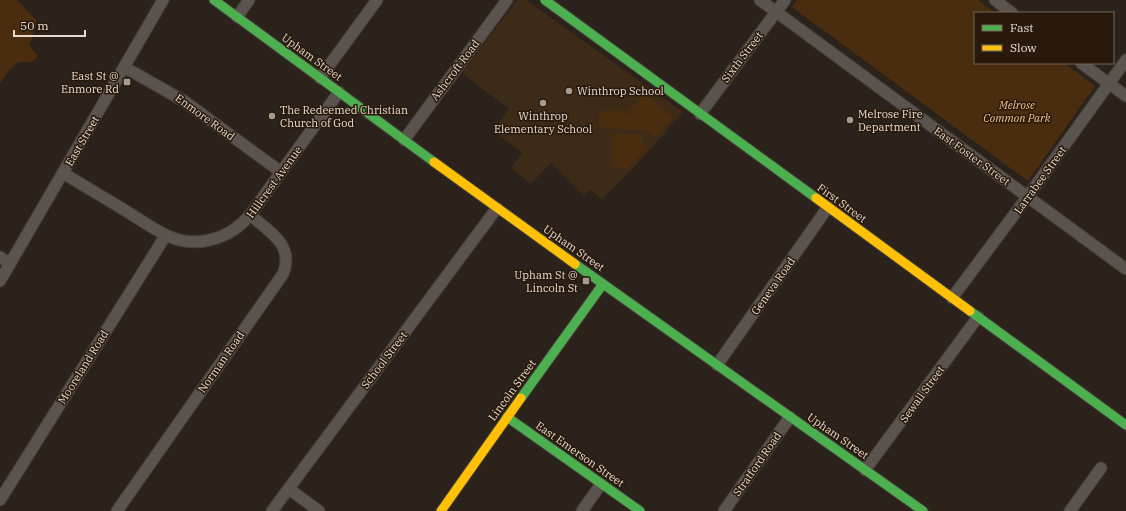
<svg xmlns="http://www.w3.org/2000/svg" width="1126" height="511" viewBox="0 0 1126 511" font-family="'IBM Plex Serif',serif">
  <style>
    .built { fill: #3d2a17 }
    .green { fill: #492d0e }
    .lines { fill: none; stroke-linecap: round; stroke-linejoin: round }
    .street-casing { stroke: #453e37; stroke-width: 13 }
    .fast-casing { stroke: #453e37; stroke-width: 11 }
    .slow-casing { stroke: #453e37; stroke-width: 11 }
    .street { stroke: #5b544e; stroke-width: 11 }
    .fast { stroke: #4caf50; stroke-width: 9 }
    .slow { stroke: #ffc107; stroke-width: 9 }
    .poi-dot { fill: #a49b91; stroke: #28190a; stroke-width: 1.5 }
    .labels { text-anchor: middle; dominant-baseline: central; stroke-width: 3; stroke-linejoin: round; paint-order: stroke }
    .street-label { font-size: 11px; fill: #e5dbd1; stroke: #28190a }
    .poi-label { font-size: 11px; fill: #e5dbd1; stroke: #28190a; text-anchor: start }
    .park-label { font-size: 11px; font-style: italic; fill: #f7c494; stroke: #28190a }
  </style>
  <rect width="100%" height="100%" fill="#2b231b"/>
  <path class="built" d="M 517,0 L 526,0 L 683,112 L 639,162 L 602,199 L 590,190 L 584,196 L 551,163 L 531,184 L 511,168 L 522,153 L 493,131 L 509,109 L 462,73 Z"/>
  <g class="green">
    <path d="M 0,0 L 17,0 L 36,20 C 37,28 32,37 29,45 L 37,55 L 36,59 C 29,64 28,61 21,62 C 12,63 5,77 0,83 Z"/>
    <path d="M 797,0 L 978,0 L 995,13 L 975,13 L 975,63 L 1064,63 L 1095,86 L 1028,181 L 792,7 Z"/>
    <path d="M 645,93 L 673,118 L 655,137 L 648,131 L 600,127 L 599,125 L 599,113 L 604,110 L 625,111 L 631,117 L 633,117 L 628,111 Z"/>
    <path d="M 614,134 L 638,135 L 641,137 L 645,150 L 627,169 L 612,166 L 611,139 L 611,136 Z"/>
  </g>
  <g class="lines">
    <defs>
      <g id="street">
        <path d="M 760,0 L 1126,269"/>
        <path d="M 995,0 L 1012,13"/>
        <path d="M 237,17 L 249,0"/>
        <path d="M 1081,63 L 1126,96"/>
        <path d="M 124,67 L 184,101 L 281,172"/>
        <path d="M 320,78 L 377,0"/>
        <path d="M 700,114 L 785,0"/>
        <path d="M 404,140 L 507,0"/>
        <path d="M 63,173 C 84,186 105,198 126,211 C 139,219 153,229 168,236 C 197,249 230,239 250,215 L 339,92"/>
        <path d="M 0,257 L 10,264"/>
        <path d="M 0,281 L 163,0"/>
        <path d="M 952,298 L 1028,196 L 1126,60"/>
        <path d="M 717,365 L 828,207"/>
        <path d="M 865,470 L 978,317"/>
        <path d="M 289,489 L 319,511"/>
        <path d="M 0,500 L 166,235"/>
        <path d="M 117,511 L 283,274 C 295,245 269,231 250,215"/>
        <path d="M 272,511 L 497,208"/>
        <path d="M 582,511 L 601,484"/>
        <path d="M 724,511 L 790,417"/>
        <path d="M 1070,511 L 1101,468"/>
      </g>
      <g id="fast">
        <path d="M 214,0 L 434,162"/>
        <path d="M 545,0 L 816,198"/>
        <path d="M 575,264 L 923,511"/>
        <path d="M 970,311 L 1126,425"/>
        <path d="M 521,398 L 603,284"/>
        <path d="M 507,417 L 640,511"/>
      </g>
      <g id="slow">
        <path d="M 434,162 L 575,264"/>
        <path d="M 816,198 L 970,311"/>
        <path d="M 441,511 L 521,398"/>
      </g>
    </defs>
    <use href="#street" class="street-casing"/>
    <use href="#fast" class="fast-casing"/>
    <use href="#slow" class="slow-casing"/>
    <use href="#street" class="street"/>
    <use href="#fast" class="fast"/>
    <use href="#slow" class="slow"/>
  </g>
  <g class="poi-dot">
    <rect x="123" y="78" width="8" height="8" rx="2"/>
    <circle cx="569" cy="91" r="4"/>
    <circle cx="543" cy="103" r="4"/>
    <circle cx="272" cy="116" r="4"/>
    <circle cx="850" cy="120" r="4"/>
    <rect x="582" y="277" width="8" height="8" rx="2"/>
  </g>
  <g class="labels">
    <g class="street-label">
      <text transform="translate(312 57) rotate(36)">Upham Street</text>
      <text transform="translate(742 57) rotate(-53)">Sixth Street</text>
      <text transform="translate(455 70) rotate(-53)">Ashcroft Road</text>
      <text transform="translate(205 117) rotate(36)">Enmore Road</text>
      <text transform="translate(82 141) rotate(-60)">East Street</text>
      <text transform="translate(972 156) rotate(36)">East Foster Street</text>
      <text transform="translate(1040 180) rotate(-54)">Larrabee Street</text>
      <text transform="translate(274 182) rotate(-54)">Hillcrest Avenue</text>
      <text transform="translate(842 203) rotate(36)">First Street</text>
      <text transform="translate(574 248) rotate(35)">Upham Street</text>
      <text transform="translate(773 286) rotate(-55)">Geneva Road</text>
      <text transform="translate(384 360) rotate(-53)">School Street</text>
      <text transform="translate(221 362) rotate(-55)">Norman Road</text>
      <text transform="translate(83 367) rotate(-58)">Mooreland Road</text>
      <text transform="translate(512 390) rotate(-54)">Lincoln Street</text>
      <text transform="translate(922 394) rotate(-54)">Sewall Street</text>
      <text transform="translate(838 436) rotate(35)">Upham Street</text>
      <text transform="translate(580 454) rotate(35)">East Emerson Street</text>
      <text transform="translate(757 464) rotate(-55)">Stratford Road</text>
    </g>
    <g class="poi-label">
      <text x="119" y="76" text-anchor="end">East St @<tspan x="119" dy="13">Enmore Rd</tspan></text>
      <text x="577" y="91">Winthrop School</text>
      <text x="280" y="110">The Redeemed Christian<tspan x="280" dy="13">Church of God</tspan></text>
      <text x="858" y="114">Melrose Fire<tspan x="858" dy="13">Department</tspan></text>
      <text x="543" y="116" text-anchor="middle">Winthrop<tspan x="543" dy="13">Elementary School</tspan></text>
      <text x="578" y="275" text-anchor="end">Upham St @<tspan x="578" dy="13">Lincoln St</tspan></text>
    </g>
    <g class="park-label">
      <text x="1017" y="105">Melrose<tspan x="1017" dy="13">Common Park</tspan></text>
    </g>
  </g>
  <rect x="974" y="12" width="140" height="52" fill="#28190a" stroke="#74675a"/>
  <rect x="982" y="25" width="20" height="6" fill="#4caf50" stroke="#74675a"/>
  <text x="1010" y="32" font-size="12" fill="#e5dbd1">Fast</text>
  <rect x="982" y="45" width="20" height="6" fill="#ffc107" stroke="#74675a"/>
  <text x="1010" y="52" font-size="12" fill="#e5dbd1">Slow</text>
  <path d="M14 30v6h71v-6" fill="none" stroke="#e5dbd1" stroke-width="2"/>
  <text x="20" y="30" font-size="12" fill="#e5dbd1" stroke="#28190a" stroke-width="3" paint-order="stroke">50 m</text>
</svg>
